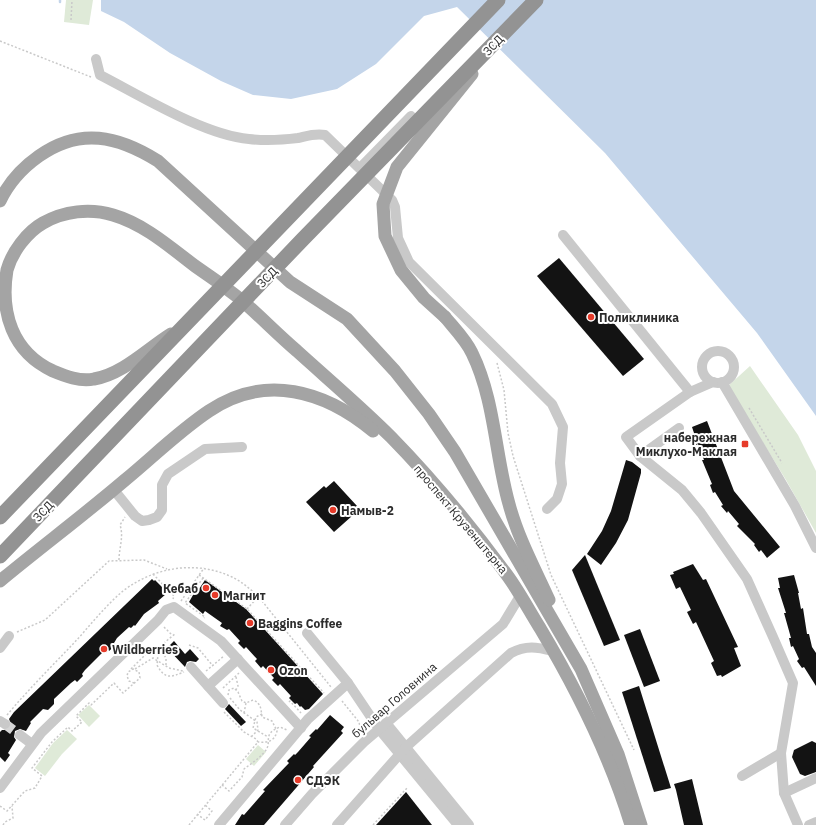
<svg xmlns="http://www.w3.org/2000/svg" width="816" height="825" viewBox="0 0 816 825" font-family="'IBM Plex Sans',sans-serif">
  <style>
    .green { fill: #dfead8 }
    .water { fill: #c4d5ea }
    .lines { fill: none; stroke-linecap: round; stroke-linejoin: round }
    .stream { stroke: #c4d5ea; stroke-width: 2.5 }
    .building { fill: #131313 }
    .minor-tunnel { stroke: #d5d5d5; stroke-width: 10; stroke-dasharray: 10 5; stroke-linecap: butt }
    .path { stroke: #c9c9c9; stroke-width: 1.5; stroke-dasharray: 2 2; stroke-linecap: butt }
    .minor { stroke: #c9c9c9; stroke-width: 10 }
    .major { stroke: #a4a4a4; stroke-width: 13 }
    .major-bridge { stroke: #a4a4a4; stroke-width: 13 }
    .highway-bridge { stroke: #939393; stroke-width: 15 }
    .poi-dot { fill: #e63b2a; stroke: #fff; stroke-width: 1.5 }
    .labels { text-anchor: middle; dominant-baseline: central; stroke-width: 4; stroke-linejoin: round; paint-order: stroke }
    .street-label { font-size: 12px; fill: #2c2c2c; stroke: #fff }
    .poi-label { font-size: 12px; font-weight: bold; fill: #2c2c2c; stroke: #fff; text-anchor: start }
  </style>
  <rect width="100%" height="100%" fill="#fff"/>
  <g class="green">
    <path d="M 66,0 L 93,0 L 89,25 L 64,22 Z"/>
    <path d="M 750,366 L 798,435 L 816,471 L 816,533 L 786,480 L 728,386 Z"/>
    <path d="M 89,705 L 100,716 L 89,727 L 78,715 Z"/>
    <path d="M 67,730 L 77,739 L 62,754 L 45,776 L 35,768 L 53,743 Z"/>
    <path d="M 258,745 L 266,752 L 254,766 L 246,759 Z"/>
  </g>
  <path class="water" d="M 101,0 L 816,0 L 816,416 L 757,333 L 605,153 L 457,7 L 424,16 L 376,64 L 337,89 L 291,99 L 253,95 L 221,81 L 170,53 L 124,22 L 101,11 Z"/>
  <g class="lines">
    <path class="stream" d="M 60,2 L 60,0"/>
  </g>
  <g class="building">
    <path d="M 559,258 L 644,359 L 623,376 L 537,276 Z"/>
    <path d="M 707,421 L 734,491 L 780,547 L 767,558 L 761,550 L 759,552 L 754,545 L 755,544 L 737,526 L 739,524 L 728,511 L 727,513 L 721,506 L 723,505 L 715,492 L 713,493 L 710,485 L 712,484 L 702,460 L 704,460 L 698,444 L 696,445 L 693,437 L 695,436 L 692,427 Z"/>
    <path d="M 626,460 L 632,462 L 641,469 L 641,473 L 628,520 L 616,543 L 601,565 L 587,554 L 602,531 L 611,511 Z"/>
    <path d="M 334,481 L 357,506 L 350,513 L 352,516 L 334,532 L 306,502 L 324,486 L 326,488 Z"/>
    <path d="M 585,555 L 620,640 L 604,646 L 572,570 Z"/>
    <path d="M 693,564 L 703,580 L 706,579 L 738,647 L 734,648 L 741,666 L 722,677 L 721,675 L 717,676 L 711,663 L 714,661 L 696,622 L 693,624 L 687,612 L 691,610 L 680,587 L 676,589 L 670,575 L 674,574 L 673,572 Z"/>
    <path d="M 794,575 L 799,593 L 798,593 L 801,609 L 803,608 L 807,634 L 809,634 L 812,647 L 816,653 L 816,686 L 804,667 L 802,668 L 797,661 L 799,659 L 793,646 L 791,647 L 789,638 L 791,638 L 784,613 L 786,613 L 778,588 L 780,588 L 778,578 Z"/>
    <path d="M 152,579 L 154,581 L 155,580 L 166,591 L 166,594 L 158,601 L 159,603 L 144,614 L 135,626 L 134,625 L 131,628 L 129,627 L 117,638 L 114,643 L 116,645 L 109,651 L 108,649 L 103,652 L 85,670 L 82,674 L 83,676 L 77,682 L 75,680 L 71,683 L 54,699 L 54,704 L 48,710 L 43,709 L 30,722 L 31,723 L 26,731 L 20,729 L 15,731 L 14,737 L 16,740 L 8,753 L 10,755 L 5,762 L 0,757 L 0,732 L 2,730 L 5,730 L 10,728 L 11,724 L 9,719 L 14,712 Z"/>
    <path d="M 205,580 L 246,609 L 323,694 L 309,709 L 305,710 L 301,706 L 300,707 L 297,703 L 295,704 L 289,698 L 291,696 L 280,684 L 278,686 L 272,680 L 274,678 L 263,666 L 261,668 L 255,661 L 257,659 L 246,647 L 244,649 L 238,643 L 240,641 L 229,629 L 227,630 L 220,626 L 222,623 L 205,611 L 203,614 L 189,602 L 197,588 L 199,589 Z"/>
    <path d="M 640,629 L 660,681 L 644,687 L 624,635 Z"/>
    <path d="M 174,641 L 185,654 L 190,649 L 199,659 L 196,662 L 190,661 L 187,662 L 185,667 L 167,648 Z"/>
    <path d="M 639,686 L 671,788 L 654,792 L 622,692 Z"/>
    <path d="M 229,704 L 246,722 L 241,726 L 225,709 Z"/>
    <path d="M 330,715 L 344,727 L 341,731 L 343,733 L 313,766 L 314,767 L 296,788 L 264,825 L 235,825 L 242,814 L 244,815 L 265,791 L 263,790 L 289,763 L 287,761 L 294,754 L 295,755 L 298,752 L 311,737 L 309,736 L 316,729 L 317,730 Z"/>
    <path d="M 812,741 L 816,743 L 816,772 L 805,776 L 800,774 L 792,757 L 794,750 Z"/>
    <path d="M 692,779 L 699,808 L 703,825 L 684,825 L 676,790 L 674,784 Z"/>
    <path d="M 406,792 L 432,825 L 376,825 Z"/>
  </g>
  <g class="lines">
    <path class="minor-tunnel" d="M 5,724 L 20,735"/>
    <g class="path">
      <path d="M 71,20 L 72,0"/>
      <path d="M 0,41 L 91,77"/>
      <path d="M 497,363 L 504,390 L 508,433 L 513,456 L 551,575 L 634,750"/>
      <path d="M 749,408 L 782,463"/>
      <path d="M 119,560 C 119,548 124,537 120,525 L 125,517"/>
      <path d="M 153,574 L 174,596 L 173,599"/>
      <path d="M 199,575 L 247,609 L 324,693"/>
      <path d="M 203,578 L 185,603 L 205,617 L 204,618"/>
      <path d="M 181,601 L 204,568"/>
      <path d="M 247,609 L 258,597"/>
      <path d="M 164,627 L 172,635"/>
      <path d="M 17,632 L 45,620 L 109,561 L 144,560 L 167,569"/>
      <path d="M 189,645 L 198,648 L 213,666"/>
      <path d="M 166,665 L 166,658 L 161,650 L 164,646 L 164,643 L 176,633"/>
      <path d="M 131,669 L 151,649 L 158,654 L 157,665 C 165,680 171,677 184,672"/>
      <path d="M 135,669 L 153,658 L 169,668 L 183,671"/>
      <path d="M 206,671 L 224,656"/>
      <path d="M 236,677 L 238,686 L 236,690"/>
      <path d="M 223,688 L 239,673"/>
      <path d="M 228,695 L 229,690 L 234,688 L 238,692 L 242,701 L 246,703 L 253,700 C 261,703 261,709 262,717 L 272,721 L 277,731 C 275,741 268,743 258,742"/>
      <path d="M 230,698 L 240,710 L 257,722 L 258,730 L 252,736"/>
      <path d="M 342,701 L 359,722 L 360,727"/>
      <path d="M 289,702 L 290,701 L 301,713"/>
      <path d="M 224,712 L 244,732 L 256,739 L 258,742"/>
      <path d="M 244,713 L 246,703"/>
      <path d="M 262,714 L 256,717 L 253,728 L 268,737"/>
      <path d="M 7,715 C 28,690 51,667 73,644 C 89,627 105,606 123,591 C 154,567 196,560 232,577 C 241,581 250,589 258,596 L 331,687"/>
      <path d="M 222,785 L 229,791 L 242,777 L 244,769 C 252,763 260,758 266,750 C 272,741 262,734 280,727 L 287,730"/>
      <path d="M 0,806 L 7,811 L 25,791 L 35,788 L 42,776 L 32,768 L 52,742 L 68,727 L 72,731 L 82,722 L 76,716 L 89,703 L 91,705 L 114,683 L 123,693 L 140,678 L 139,672 L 133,669 L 128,672 L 127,676 L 129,681 L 134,683"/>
      <path d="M 197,814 L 205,820 L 212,811 L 205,805"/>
      <path d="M 3,825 L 5,822 L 13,818 L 12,806"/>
      <path d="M 189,825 L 258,742"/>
      <path d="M 373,825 L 407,788"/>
    </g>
    <g class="minor">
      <path d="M 96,59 L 100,75 C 141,96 204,135 249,139 C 265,141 282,140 298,138 C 307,136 315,133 325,135 L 392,200 L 395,207 L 398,238 L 409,262 L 552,404 L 563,427 L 560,463 L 562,484 L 557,499 L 547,509"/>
      <path d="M 360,168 L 411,116"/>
      <path d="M 563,235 L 690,392"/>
      <circle cx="718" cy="367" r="16"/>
      <path d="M 713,382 L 690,392 L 626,437 L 640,456 L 682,490 L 701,513 L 747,579 L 773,637 L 793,683 L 781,753 L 784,793 L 798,825"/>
      <path d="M 722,382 L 795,506 L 816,548"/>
      <path d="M 640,456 L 679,428"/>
      <path d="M 114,490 L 135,516 L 142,521 L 149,520 L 157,517 L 162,510 L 162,485 L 168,474 L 205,449 L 242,447"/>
      <path d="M 307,633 L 348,683 L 379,729 L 458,825"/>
      <path d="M 0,648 L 9,636"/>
      <path d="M 191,667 L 223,703"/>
      <path d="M 208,686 L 238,659"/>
      <path d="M 0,721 L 5,724"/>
      <path d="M 386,723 L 469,825"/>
      <path d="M 20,735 L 32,744"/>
      <path d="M 742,776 L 781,753"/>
      <path d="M 0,788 L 41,733 L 158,620 L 166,610 L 174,607 L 221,641 L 301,728"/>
      <path d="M 784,793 L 816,778"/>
      <path d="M 219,825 L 308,719 L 348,683"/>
      <path d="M 285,825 L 312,794 L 364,742 L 503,624 L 520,596"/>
      <path d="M 337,825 L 406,747 L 511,653 C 526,645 537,647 553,651"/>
      <path d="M 809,825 L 816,822"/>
    </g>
    <g class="major">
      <path d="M 0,201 C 9,182 22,168 39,156 C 80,127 118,136 158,161 L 290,282 L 347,319 L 395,371 L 429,414 L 455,452 L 581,669 L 618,754 L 641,825"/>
      <path d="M 445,317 C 454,328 466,340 472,353 C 495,400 495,455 509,504 C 518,538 535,569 549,600"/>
      <path d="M 171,334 C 147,349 123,374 94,379 C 80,382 65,376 53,371 C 12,352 0,312 7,270 C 12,252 27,232 43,223 C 64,211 90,208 113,215 C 144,224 170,247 195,266 C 210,276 225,287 239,298 C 259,315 277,334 297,351 C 329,380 361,407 391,437 C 432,479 470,525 504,571 C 518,589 528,609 540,628 C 577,690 610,756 631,825"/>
      <path d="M 0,581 C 41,547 84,515 125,480 C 153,457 179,431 209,411 C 265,373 325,391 373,431"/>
    </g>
    <path class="major-bridge" d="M 445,317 L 424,298 L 401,270 L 385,236 L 383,204 L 397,167 L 472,74"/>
    <g class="highway-bridge">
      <path d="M 0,517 L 498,0"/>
      <path d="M 0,556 L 303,239 L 536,0"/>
    </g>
  </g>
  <g class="poi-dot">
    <circle cx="591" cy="317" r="4"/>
    <rect x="741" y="440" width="8" height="8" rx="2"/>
    <circle cx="333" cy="510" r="4"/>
    <circle cx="206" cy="588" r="4"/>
    <circle cx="215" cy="595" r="4"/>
    <circle cx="250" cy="623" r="4"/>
    <circle cx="104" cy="649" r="4"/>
    <circle cx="271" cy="670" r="4"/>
    <circle cx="298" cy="780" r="4"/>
  </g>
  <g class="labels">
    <g class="street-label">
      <text transform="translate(493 45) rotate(-46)">ЗСД</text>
      <text transform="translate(267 277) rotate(-46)">ЗСД</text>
      <text transform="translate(43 511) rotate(-47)">ЗСД</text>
      <text transform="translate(461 519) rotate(50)">проспект Крузенштерна</text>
      <text transform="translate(394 700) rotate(-41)">бульвар Головнина</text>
    </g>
    <g class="poi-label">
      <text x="599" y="317">Поликлиника</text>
      <text x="737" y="437" text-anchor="end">набережная<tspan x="737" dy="14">Миклухо-Маклая</tspan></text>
      <text x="341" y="510">Намыв-2</text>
      <text x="198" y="588" text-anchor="end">Кебаб</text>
      <text x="223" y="595">Магнит</text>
      <text x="258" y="623">Baggins Coffee</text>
      <text x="112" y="649">Wildberries</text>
      <text x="279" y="670">Ozon</text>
      <text x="306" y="780">СДЭК</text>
    </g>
  </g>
</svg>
